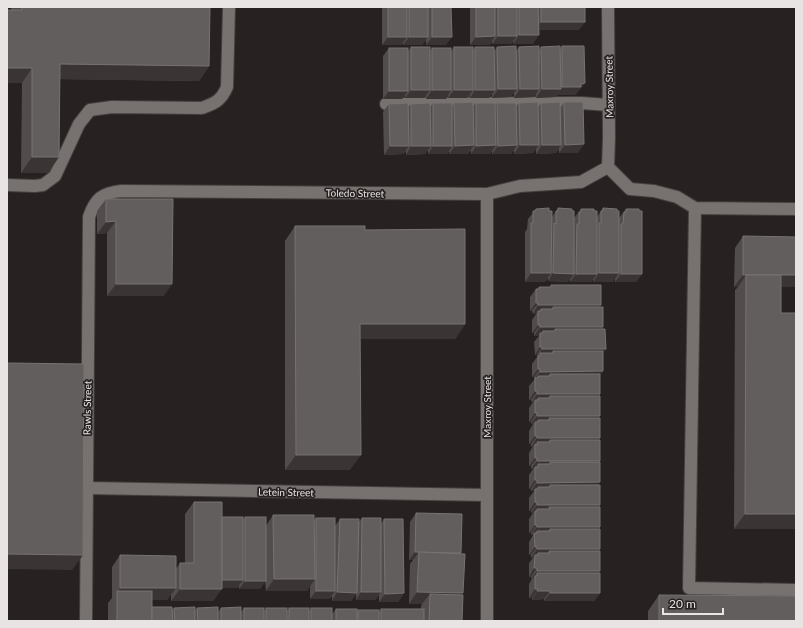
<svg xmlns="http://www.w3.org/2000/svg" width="803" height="628" viewBox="0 0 803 628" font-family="Lato,sans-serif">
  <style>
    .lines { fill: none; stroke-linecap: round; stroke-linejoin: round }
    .minor-casing { stroke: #44403f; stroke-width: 14 }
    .minor { stroke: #777270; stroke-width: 12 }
    .wall { fill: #524d4c }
    .shaded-wall { fill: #3a3534 }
    .building { fill: #625e5d; stroke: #777372 }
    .labels { text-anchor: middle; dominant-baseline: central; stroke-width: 3.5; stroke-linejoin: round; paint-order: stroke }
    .street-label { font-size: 10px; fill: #e7e4e3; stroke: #272221 }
  </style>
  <rect width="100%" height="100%" fill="#272221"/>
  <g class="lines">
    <defs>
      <g id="minor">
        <path d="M 386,104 L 581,103 L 609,105"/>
        <path d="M 608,167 L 630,189 L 654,191 L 677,197 L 695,208 L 796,209"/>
        <path d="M 608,167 L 609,138 L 608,7"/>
        <path d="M 7,185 L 35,186 L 43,185 L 55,176 L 79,124 L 90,110 L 112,107 L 202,108 C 215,103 221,101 227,87 L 229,7"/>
        <path d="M 695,208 L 689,588 L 796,590"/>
        <path d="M 87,488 L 486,495"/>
        <path d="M 86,621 L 89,217 C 95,199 102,193 121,191 L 487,194 L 520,186 L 581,182 L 608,167"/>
        <path d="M 487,621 L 487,194"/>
      </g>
    </defs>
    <use href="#minor" class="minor-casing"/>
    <use href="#minor" class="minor"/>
  </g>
  <g class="wall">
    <path d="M 11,7 L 210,7 L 209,66 L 199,81 L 59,79 L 59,157 L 48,173 L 21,173 L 22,83 Z"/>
    <path d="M 382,7 L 451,7 L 446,45 L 426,45 L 426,40 L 422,45 L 403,45 L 403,43 L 401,45 L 382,45 Z"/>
    <path d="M 470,7 L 585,7 L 579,30 L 539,30 L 533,44 L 513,44 L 513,41 L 511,44 L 492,44 L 492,41 L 490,45 L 470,45 Z"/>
    <path d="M 562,46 L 585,83 L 575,95 L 557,95 L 555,97 L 536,98 L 536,94 L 534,97 L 514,98 L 514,93 L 511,97 L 492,98 L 492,93 L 489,98 L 470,98 L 470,95 L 467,98 L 448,98 L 448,95 L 446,99 L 426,99 L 426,96 L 424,98 L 405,98 L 405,95 L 402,99 L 383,99 L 383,56 L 389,48 L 408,51 L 411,47 L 430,51 L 432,48 L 451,51 L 454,47 L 473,50 L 475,47 L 494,51 L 497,47 L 516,51 L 519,47 L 539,50 L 541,47 L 560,48 Z"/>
    <path d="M 564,102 L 578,153 L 559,153 L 559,149 L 556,153 L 536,154 L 536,149 L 533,153 L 514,154 L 514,150 L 511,154 L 492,154 L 492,151 L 490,154 L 471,154 L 471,150 L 468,154 L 449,154 L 449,151 L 447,154 L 428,154 L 428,150 L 425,154 L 406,155 L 406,151 L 403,154 L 384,155 L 383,112 L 389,104 L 408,107 L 411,104 L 430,107 L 433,103 L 452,106 L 454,103 L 473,106 L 476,103 L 495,105 L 497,103 L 516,106 L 519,103 L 538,107 L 541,103 L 561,107 Z"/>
    <path d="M 106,199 L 164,296 L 107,296 L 107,233 L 97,234 L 97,211 Z"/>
    <path d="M 558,208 L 572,211 L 574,218 L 581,209 L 594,211 L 597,217 L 603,208 L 617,211 L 619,218 L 626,209 L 642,274 L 636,282 L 615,282 L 615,278 L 613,282 L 593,282 L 593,279 L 591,282 L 570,282 L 570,278 L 568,282 L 548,281 L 548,278 L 545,282 L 525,282 L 525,232 L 527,229 L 528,219 L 536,209 L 549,211 L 552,217 Z"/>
    <path d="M 295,226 L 365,230 L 465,324 L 455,339 L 360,339 L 350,470 L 285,470 L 285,241 Z"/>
    <path d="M 743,236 L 781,287 L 781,313 L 796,313 L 796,529 L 734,529 L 735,290 L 738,287 L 734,287 L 735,248 Z"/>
    <path d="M 551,285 L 600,307 L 603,327 L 602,329 L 603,371 L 600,375 L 599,418 L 600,438 L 598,440 L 600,461 L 599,462 L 598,485 L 600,505 L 599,507 L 600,527 L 599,529 L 600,549 L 599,551 L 598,573 L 600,593 L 594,601 L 544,601 L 544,599 L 532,600 L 532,598 L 529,598 L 529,584 L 532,579 L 531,579 L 531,577 L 529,577 L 529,563 L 533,558 L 531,558 L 531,555 L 529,555 L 529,542 L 533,535 L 531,535 L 531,533 L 529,533 L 529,519 L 533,513 L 531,513 L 531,511 L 529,511 L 529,498 L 534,491 L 531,491 L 531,489 L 529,489 L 529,475 L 533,469 L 531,469 L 531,466 L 529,466 L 529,453 L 533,446 L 531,447 L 531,444 L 529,444 L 529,431 L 533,424 L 531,424 L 531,422 L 529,422 L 529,408 L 533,402 L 532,402 L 531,400 L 529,400 L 529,386 L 534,380 L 534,377 L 532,377 L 532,364 L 537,357 L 537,355 L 535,355 L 534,342 L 539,336 L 534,336 L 534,333 L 532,333 L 532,320 L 536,314 L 533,314 L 532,311 L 530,311 L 530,297 L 536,289 L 537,289 L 539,287 L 550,287 Z"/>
    <path d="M 194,502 L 222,517 L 243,519 L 245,517 L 266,526 L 273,515 L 314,520 L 316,518 L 335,526 L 340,519 L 359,522 L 362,518 L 381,524 L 384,519 L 404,593 L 398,602 L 379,602 L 379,595 L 375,600 L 356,600 L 356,594 L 351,601 L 332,601 L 332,596 L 329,599 L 310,599 L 310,586 L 307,591 L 266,591 L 265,581 L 260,589 L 239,589 L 239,586 L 237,588 L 222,588 L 213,601 L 171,601 L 171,594 L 167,600 L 152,600 L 152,607 L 172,610 L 174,608 L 195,611 L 197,608 L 218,612 L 221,608 L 241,612 L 244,608 L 264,611 L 266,608 L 287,611 L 289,608 L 309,611 L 311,608 L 332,614 L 336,609 L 357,612 L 358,610 L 379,612 L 381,609 L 421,609 L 421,606 L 422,604 L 409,604 L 410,564 L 413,560 L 409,560 L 410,522 L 416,513 L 461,553 L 460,554 L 462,595 L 462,621 L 108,621 L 108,603 L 112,598 L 112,567 L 120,555 L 176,569 L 180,563 L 185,563 L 185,514 Z"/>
    <path d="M 659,595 L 796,621 L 648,621 L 648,611 Z"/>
  </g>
  <g class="shaded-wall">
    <path d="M 541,22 L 585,22 L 579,30 L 535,30 Z"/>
    <path d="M 519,35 L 539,35 L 533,44 L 513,44 Z"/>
    <path d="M 495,36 L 490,45 L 470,45 L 476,37 Z"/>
    <path d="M 498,36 L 517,36 L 511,44 L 492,44 Z"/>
    <path d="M 388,37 L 407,37 L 401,45 L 382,45 Z"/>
    <path d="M 409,37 L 428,37 L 422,45 L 403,45 Z"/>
    <path d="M 432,37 L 452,37 L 446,45 L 426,45 Z"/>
    <path d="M 60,64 L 209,66 L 199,81 L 49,79 Z"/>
    <path d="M 7,68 L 32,68 L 22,83 L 7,83 Z"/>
    <path d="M 585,83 L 575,95 L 557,95 L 562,87 L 581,84 Z"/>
    <path d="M 498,89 L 517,89 L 511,97 L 492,98 Z"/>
    <path d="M 520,89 L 539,89 L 534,97 L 514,98 Z"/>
    <path d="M 542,89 L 561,89 L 555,97 L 536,98 Z"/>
    <path d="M 411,90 L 430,90 L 424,98 L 405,98 Z"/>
    <path d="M 432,90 L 451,90 L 446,99 L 426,99 Z"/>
    <path d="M 454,90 L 473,90 L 467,98 L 448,98 Z"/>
    <path d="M 475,90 L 495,90 L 489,98 L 470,98 Z"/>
    <path d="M 389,91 L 408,91 L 402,99 L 383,99 Z"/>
    <path d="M 584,144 L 578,153 L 559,153 L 565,145 Z"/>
    <path d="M 474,145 L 468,154 L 449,154 L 455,146 Z"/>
    <path d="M 496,145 L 490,154 L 471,154 L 476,146 Z"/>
    <path d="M 517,145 L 511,154 L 492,154 L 498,146 Z"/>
    <path d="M 520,145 L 539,145 L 533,153 L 514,154 Z"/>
    <path d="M 542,145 L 561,145 L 556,153 L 536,154 Z"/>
    <path d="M 390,146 L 409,146 L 403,154 L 384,155 Z"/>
    <path d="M 411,146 L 431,146 L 425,154 L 406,155 Z"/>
    <path d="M 433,146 L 452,146 L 447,154 L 428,154 Z"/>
    <path d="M 32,157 L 59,157 L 48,173 L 21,173 Z"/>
    <path d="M 116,221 L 107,233 L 97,234 L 106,222 Z"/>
    <path d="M 531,273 L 551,273 L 545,282 L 525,282 Z"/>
    <path d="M 553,273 L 574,274 L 568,282 L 548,281 Z"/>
    <path d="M 599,273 L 619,273 L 613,282 L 593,282 Z"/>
    <path d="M 576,274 L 597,274 L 591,282 L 570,282 Z"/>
    <path d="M 621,274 L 642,274 L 636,282 L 615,282 Z"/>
    <path d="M 743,275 L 796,275 L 796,287 L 746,287 L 746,275 L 738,287 L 734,287 Z"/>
    <path d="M 116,284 L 172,284 L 164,296 L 107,296 Z"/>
    <path d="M 536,303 L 538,303 L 532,311 L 530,311 Z"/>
    <path d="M 538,305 L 601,305 L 596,313 L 553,309 L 553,307 L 548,314 L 541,311 L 541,309 L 538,313 L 538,311 L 536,314 L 533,314 Z"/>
    <path d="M 360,324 L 465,324 L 455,339 L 349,339 Z"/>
    <path d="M 538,325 L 540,325 L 534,333 L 532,333 Z"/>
    <path d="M 540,327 L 603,327 L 597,335 L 555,331 L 555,329 L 551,336 L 543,333 L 543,331 L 540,335 L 540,333 L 539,336 L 534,336 Z"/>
    <path d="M 540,347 L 542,347 L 537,355 L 535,355 Z"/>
    <path d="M 542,349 L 606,349 L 600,357 L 553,353 L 553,351 L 548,357 L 540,353 L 538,357 L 538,356 Z"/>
    <path d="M 538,369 L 540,369 L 534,377 L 532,377 Z"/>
    <path d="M 603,371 L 597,380 L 550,376 L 550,374 L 546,380 L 538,378 L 538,376 L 535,380 L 535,378 L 540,372 Z"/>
    <path d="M 535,391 L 537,392 L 531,400 L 529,400 Z"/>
    <path d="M 537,394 L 600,394 L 595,402 L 550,398 L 550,396 L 545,402 L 538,400 L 538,398 L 535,402 L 535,400 L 533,402 L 532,402 Z"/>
    <path d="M 535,413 L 537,413 L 531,422 L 529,422 Z"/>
    <path d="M 537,416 L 600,416 L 594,424 L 550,420 L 549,418 L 545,424 L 538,422 L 538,420 L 535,424 L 535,422 L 533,424 L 531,424 Z"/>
    <path d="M 535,436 L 537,436 L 531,444 L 529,444 Z"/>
    <path d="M 537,438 L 600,438 L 594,446 L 550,442 L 550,440 L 545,446 L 538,445 L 537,442 L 535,446 L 535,444 L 533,446 L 531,447 Z"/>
    <path d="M 296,455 L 361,455 L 350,470 L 285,470 Z"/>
    <path d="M 535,458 L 537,458 L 531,466 L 529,466 Z"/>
    <path d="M 537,461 L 600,461 L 594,469 L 550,464 L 550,462 L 545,469 L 538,467 L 538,464 L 535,469 L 535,467 L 533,469 L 531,469 Z"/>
    <path d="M 535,480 L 537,480 L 531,489 L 529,489 Z"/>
    <path d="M 600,482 L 594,491 L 550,487 L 550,485 L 546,491 L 538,489 L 538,487 L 535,491 L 535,489 L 534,491 L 531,491 L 537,483 Z"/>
    <path d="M 535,502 L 537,503 L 531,511 L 529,511 Z"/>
    <path d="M 537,505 L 600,505 L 594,513 L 550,509 L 549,507 L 545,513 L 537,511 L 537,509 L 535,513 L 535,511 L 533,513 L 531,513 Z"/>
    <path d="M 745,514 L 796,514 L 796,529 L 734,529 Z"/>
    <path d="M 535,525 L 537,525 L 531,533 L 529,533 Z"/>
    <path d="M 537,527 L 600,527 L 594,535 L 550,531 L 550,529 L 545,535 L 537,533 L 537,531 L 534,535 L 534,533 L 533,535 L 531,535 Z"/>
    <path d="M 535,547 L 537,547 L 531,555 L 529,555 Z"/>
    <path d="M 537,549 L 600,549 L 594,557 L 550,553 L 549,551 L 545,557 L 538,555 L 538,553 L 535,557 L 535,555 L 533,558 L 531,558 Z"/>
    <path d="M 415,552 L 461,553 L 455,561 L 419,552 L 413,560 L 409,560 Z"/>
    <path d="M 7,554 L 83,555 L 72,570 L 7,569 Z"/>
    <path d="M 534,568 L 537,568 L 531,577 L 529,577 Z"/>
    <path d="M 537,571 L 600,571 L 594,579 L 537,576 L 537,573 L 532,579 L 531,579 Z"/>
    <path d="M 274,579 L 315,579 L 307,591 L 266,591 Z"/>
    <path d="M 222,580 L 243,580 L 237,588 L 217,588 Z"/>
    <path d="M 245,581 L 266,581 L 260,589 L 239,589 Z"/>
    <path d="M 120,588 L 176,588 L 167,600 L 117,600 L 117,594 Z"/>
    <path d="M 180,589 L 222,589 L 213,601 L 171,601 Z"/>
    <path d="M 535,589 L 538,589 L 532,598 L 529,598 Z"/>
    <path d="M 316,591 L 335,591 L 329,599 L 310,599 Z"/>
    <path d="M 537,591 L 550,591 L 544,599 L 532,600 Z"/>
    <path d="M 337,592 L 357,593 L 351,601 L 332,601 Z"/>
    <path d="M 361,592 L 381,592 L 375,600 L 356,600 Z"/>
    <path d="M 417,592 L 463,593 L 455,605 L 430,594 L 422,604 L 409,604 Z"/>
    <path d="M 404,593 L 398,602 L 379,602 L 385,594 Z"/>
    <path d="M 550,593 L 600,593 L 594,601 L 544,601 Z"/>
  </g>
  <g class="building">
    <path d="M 22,7 L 210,7 L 209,66 L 60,64 L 59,157 L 32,157 L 32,68 L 7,68 L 7,10 L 22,10 Z"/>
    <rect x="388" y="7" width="19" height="30"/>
    <rect x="409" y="7" width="19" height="30"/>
    <path d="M 432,7 L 451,7 L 452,37 L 432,37 Z"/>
    <path d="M 476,7 L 495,7 L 495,36 L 476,37 Z"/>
    <rect x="498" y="7" width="19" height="29"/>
    <path d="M 519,7 L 538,7 L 539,35 L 519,35 Z"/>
    <rect x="541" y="7" width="44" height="15"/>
    <path d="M 516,46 L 517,89 L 498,89 L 497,47 Z"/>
    <path d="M 539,46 L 539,89 L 520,89 L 519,47 Z"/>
    <path d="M 560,46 L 561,89 L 542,89 L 541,47 Z"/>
    <path d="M 562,46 L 584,46 L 585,83 L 581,84 L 581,87 L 562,87 Z"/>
    <rect x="411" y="47" width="19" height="43"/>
    <rect x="454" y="47" width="19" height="43"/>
    <path d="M 475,47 L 494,47 L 495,90 L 475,90 Z"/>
    <rect x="389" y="48" width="19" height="43"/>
    <rect x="432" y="48" width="19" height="42"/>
    <path d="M 473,102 L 474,145 L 455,146 L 454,103 Z"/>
    <path d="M 538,102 L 539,145 L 520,145 L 519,103 Z"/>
    <path d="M 560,102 L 561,145 L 542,145 L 541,103 Z"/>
    <path d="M 564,102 L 583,102 L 584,144 L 565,145 Z"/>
    <path d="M 408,103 L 409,146 L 390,146 L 389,104 Z"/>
    <path d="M 430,103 L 431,146 L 411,146 L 411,104 Z"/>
    <rect x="433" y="103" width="19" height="43"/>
    <path d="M 476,103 L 495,103 L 496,145 L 476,146 Z"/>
    <path d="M 497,103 L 516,103 L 517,145 L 498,146 Z"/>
    <path d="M 106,199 L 173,199 L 172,284 L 116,284 L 116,221 L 106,222 Z"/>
    <path d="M 549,208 L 549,211 L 552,211 L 551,273 L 531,273 L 531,223 L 533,223 L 533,211 L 535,211 L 536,209 Z"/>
    <path d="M 558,208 L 572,209 L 572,211 L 574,211 L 574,274 L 553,273 L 554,223 L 556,224 L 556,211 L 558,211 Z"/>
    <path d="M 603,208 L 617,209 L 617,211 L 619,211 L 619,273 L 599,273 L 599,223 L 601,223 L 601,211 L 603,211 Z"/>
    <path d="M 581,209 L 594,209 L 594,211 L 597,211 L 597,274 L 576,274 L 577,224 L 579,224 L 579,212 L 581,212 Z"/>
    <path d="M 626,209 L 639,209 L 639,211 L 642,211 L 642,274 L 621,274 L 621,224 L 623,224 L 624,212 L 626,212 Z"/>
    <path d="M 295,226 L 365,226 L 365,230 L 465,229 L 465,324 L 360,324 L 361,455 L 296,455 Z"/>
    <path d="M 743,236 L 796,237 L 796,275 L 743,275 Z"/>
    <path d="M 746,275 L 781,275 L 781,313 L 796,313 L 796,514 L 745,514 Z"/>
    <path d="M 551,285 L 601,285 L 601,305 L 538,305 L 538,303 L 536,303 L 536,289 L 539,289 L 539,287 L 551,287 Z"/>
    <path d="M 553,307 L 603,307 L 603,327 L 540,327 L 540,325 L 538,325 L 538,311 L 541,311 L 541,309 L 553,309 Z"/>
    <path d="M 555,329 L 605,329 L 606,349 L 542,349 L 542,347 L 540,347 L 540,333 L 543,333 L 543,331 L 555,331 Z"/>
    <path d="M 553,351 L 603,351 L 603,371 L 540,372 L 540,369 L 538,369 L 538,356 L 540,356 L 540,353 L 553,353 Z"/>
    <path d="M 7,363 L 84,364 L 83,555 L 7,554 Z"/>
    <path d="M 550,374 L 600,374 L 600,394 L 537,394 L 537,392 L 535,391 L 535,378 L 538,378 L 538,376 L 550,376 Z"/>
    <path d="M 550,396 L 600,396 L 600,416 L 537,416 L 537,413 L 535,413 L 535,400 L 538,400 L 538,398 L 550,398 Z"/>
    <path d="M 549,418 L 600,418 L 600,438 L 537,438 L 537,436 L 535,436 L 535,422 L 538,422 L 538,420 L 550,420 Z"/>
    <path d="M 550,440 L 600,440 L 600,461 L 537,461 L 537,458 L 535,458 L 535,444 L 538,445 L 537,442 L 550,442 Z"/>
    <path d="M 550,462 L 600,462 L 600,482 L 537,483 L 537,480 L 535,480 L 535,467 L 538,467 L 538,464 L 550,464 Z"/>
    <path d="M 550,485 L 600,485 L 600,505 L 537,505 L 537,503 L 535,502 L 535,489 L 538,489 L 538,487 L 550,487 Z"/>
    <path d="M 194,502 L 222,502 L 222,589 L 180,589 L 180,563 L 194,563 Z"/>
    <path d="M 549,507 L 600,507 L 600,527 L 537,527 L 537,525 L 535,525 L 535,511 L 537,511 L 537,509 L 550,509 Z"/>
    <path d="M 416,513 L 462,514 L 461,553 L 415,552 Z"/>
    <path d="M 273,515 L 314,515 L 315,579 L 274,579 Z"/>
    <rect x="222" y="517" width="21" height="63"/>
    <rect x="245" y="517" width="21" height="64"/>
    <rect x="316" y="518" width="19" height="73"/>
    <path d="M 362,518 L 381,518 L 381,592 L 361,592 Z"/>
    <path d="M 340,519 L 359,519 L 357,593 L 337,592 Z"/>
    <path d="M 384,519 L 403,519 L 404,593 L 385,594 Z"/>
    <path d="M 550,529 L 600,529 L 600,549 L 537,549 L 537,547 L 535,547 L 534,533 L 537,533 L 537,531 L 550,531 Z"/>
    <path d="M 549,551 L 600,551 L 600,571 L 537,571 L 537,568 L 534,568 L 535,555 L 538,555 L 538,553 L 550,553 Z"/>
    <path d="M 419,552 L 465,554 L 463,593 L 417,592 Z"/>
    <path d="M 120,555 L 176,556 L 176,588 L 120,588 Z"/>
    <path d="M 537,573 L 600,573 L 600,593 L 550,593 L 550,591 L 537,591 L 538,589 L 535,589 L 535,576 L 537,576 Z"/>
    <rect x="117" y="591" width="35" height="30"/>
    <path d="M 430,594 L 463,595 L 462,621 L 429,621 Z"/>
    <path d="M 659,595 L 796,596 L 796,621 L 659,621 Z"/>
    <path d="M 152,607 L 172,607 L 173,621 L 152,621 Z"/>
    <path d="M 195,607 L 195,621 L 175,621 L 174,608 Z"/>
    <path d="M 218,607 L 218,621 L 198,621 L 197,608 Z"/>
    <path d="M 241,607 L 241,621 L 221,621 L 221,608 Z"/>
    <rect x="244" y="608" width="20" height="13"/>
    <rect x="266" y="608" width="21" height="13"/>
    <rect x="289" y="608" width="20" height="13"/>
    <rect x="311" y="608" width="21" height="13"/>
    <rect x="336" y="609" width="21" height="12"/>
    <rect x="381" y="609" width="43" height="12"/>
    <rect x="358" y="610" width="21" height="11"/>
  </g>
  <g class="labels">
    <g class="street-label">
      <text transform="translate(609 87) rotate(-91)">Maxroy Street</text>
      <text transform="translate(355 193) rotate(1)">Toledo Street</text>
      <text transform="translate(487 407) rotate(-90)">Maxroy Street</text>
      <text transform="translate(87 408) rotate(-89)">Rawls Street</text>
      <text transform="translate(286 492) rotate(1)">Letein Street</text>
    </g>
  </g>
  <rect width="803" height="628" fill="none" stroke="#e7e4e3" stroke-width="16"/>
  <path d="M663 608v6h60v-6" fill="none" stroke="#e7e4e3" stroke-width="2"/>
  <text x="669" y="608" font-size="12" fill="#e7e4e3" stroke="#272221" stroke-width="3" paint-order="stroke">20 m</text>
</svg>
